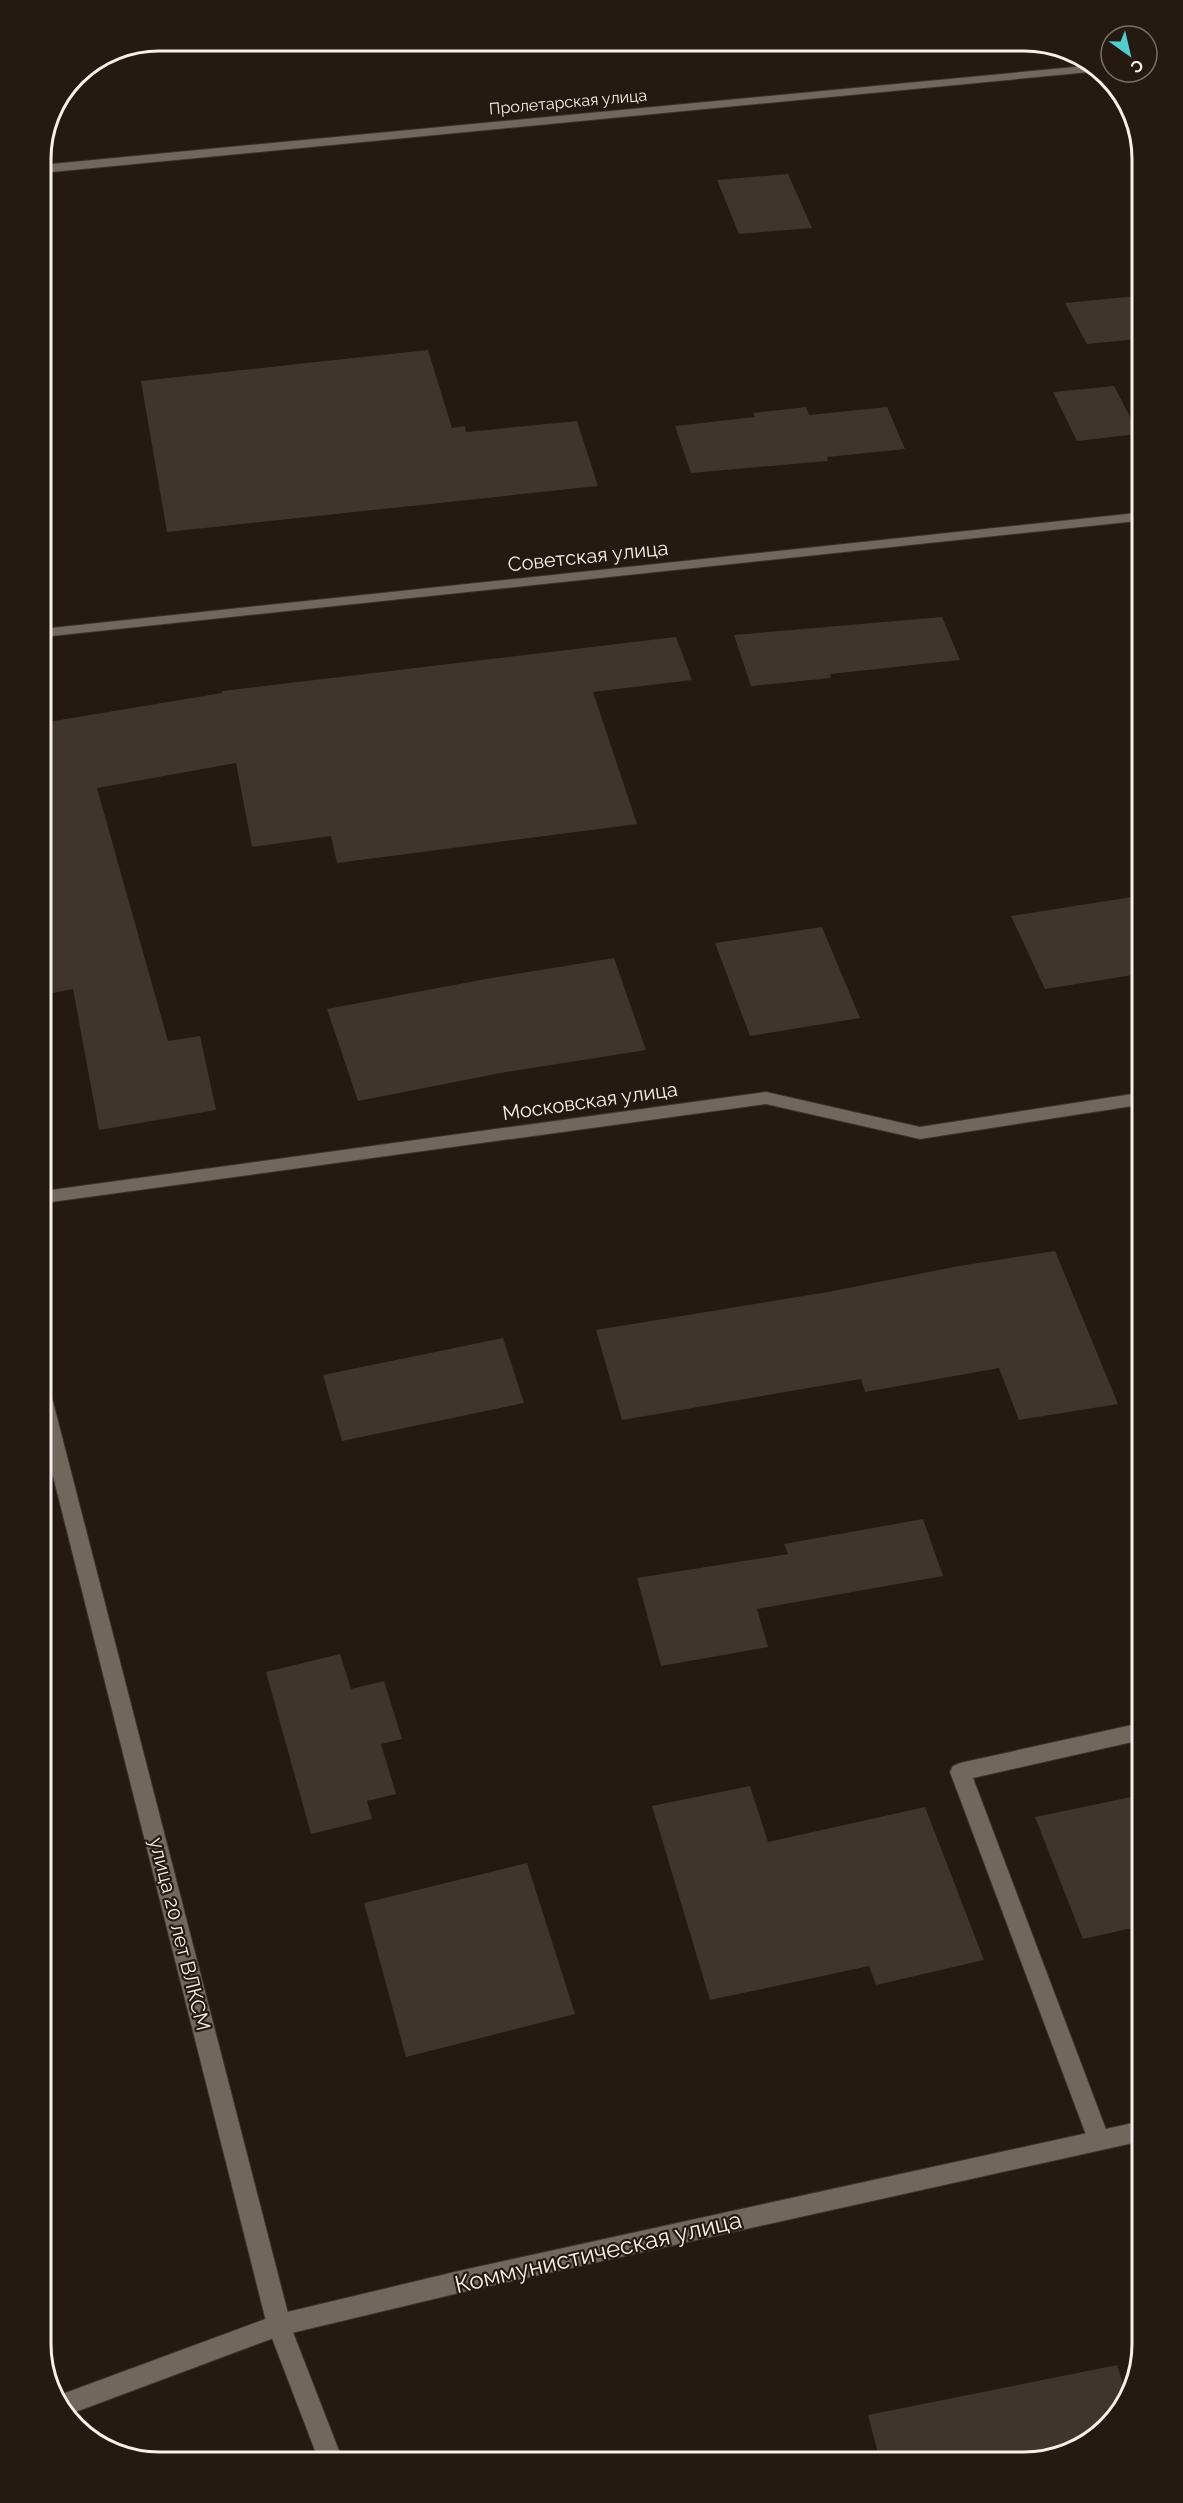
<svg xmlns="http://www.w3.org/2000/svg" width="1183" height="2503" viewBox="0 0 1183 2503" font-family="Raleway,sans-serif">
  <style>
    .building { fill: #3f352c }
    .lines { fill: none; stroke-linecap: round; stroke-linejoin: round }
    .service-casing { stroke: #3c3430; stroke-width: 2 }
    .minor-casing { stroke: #3c3430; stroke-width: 2 }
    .tertiary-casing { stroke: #3c3430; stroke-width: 2 }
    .secondary-casing { stroke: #3c3430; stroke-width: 2 }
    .service { fill: #72675d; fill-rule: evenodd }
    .minor { fill: #72675d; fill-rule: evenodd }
    .tertiary { fill: #72675d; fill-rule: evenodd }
    .secondary { fill: #72675d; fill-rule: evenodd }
    .labels { text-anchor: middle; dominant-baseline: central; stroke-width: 4.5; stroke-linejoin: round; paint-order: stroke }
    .far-street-label { font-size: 16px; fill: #f7f0ea; stroke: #241a12 }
    .street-label { font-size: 20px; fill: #f7f0ea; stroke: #241a12 }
    .near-street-label { font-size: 24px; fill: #f7f0ea; stroke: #241a12 }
    .rim { fill: none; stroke: #f7f0ea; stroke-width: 3 }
  </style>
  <rect width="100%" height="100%" fill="#241a12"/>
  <g class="building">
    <path d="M 788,174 L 812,228 L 739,234 L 717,180 Z"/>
    <path d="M 1137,296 L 1137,339 L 1087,344 L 1065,303 Z"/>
    <path d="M 428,350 L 452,428 L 465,426 L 466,432 L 577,421 L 598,486 L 167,532 L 141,381 Z"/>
    <path d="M 1114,386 L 1137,430 L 1137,434 L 1077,441 L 1053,392 Z"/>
    <path d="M 806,407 L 809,415 L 887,407 L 905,449 L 827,457 L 828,461 L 691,473 L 675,426 L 755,417 L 753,413 Z"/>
    <path d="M 942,617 L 960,660 L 830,674 L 831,678 L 751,686 L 734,635 Z"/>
    <path d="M 676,637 L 692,680 L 593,692 L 637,824 L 337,863 L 331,836 L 252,847 L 236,763 L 97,788 L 168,1041 L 200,1036 L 216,1110 L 99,1130 L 73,989 L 43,995 L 42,723 L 222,693 L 222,691 Z"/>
    <path d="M 1138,896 L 1139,974 L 1045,989 L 1011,916 Z"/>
    <path d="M 822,927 L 860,1018 L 750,1036 L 715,943 Z"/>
    <path d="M 614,958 L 646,1050 L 506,1072 L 358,1101 L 327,1009 L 491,978 Z"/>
    <path d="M 1055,1251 L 1118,1404 L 1019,1420 L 999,1368 L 865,1392 L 861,1379 L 622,1420 L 596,1330 L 828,1292 L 959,1266 Z"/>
    <path d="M 503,1338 L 524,1403 L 342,1441 L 323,1375 Z"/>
    <path d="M 923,1519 L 943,1576 L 757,1609 L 768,1647 L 661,1666 L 637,1578 L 788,1554 L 784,1544 Z"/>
    <path d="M 340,1654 L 351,1689 L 384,1681 L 402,1739 L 381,1744 L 396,1794 L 367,1801 L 372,1819 L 311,1834 L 266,1672 Z"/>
    <path d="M 750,1786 L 768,1842 L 925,1807 L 984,1960 L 876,1985 L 869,1966 L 710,2000 L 652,1806 Z"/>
    <path d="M 1141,1795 L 1141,1926 L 1083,1939 L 1035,1817 Z"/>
    <path d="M 527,1863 L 575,2014 L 406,2057 L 364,1903 Z"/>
    <path d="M 1117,2365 L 1126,2393 L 1118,2416 L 1062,2456 L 879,2457 L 868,2415 Z"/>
  </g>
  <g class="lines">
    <defs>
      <g id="service">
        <path d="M 766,1092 L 920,1127 L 1139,1093 L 1139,1105 L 920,1139 L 766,1104 L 44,1203 L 44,1191 Z"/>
        <path d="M 1141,1723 L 1141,1740 L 973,1778 L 1110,2140 L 1107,2147 L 1099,2150 L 1091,2147 L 1088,2140 L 950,1772 L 953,1766 L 960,1763 Z"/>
      </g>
      <g id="minor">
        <path d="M 1137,513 L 1137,521 L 42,637 L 42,629 Z"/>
        <path d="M 279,2314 L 287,2317 L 343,2461 L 319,2461 L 267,2325 L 271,2317 Z"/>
      </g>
      <g id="tertiary">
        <path d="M 1096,65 L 1100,71 L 41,173 L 41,165 Z"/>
        <path d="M 44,1395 L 51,1397 L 53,1402 L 291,2325 L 287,2333 L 279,2336 L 271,2333 L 267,2325 L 44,1440 Z"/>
      </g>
      <path id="secondary" d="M 1142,2121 L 1142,2141 L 463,2292 L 279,2336 L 70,2414 L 57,2396 L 279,2314 L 463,2270 Z"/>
    </defs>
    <use href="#service" class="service-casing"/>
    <use href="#minor" class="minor-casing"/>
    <use href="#tertiary" class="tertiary-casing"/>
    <use href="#secondary" class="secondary-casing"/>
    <use href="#service" class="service"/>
    <use href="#minor" class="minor"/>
    <use href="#tertiary" class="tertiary"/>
    <use href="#secondary" class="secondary"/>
  </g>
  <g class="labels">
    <g class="far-street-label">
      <text transform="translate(568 102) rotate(-5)">Пролетарская улица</text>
    </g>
    <g class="street-label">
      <text transform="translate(588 556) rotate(-6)">Советская улица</text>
      <text transform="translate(590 1101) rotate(-8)">Московская улица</text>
      <text transform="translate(180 1934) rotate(76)">улица 20 лет ВЛКСМ</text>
    </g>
    <g class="near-street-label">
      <text transform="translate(598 2252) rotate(-13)">Коммунистическая улица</text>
    </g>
  </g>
  <path d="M0 0H1183V2503H0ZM159 51H1024A108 108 0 0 1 1132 159V2344A108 108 0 0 1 1024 2452H159A108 108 0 0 1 51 2344V159A108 108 0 0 1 159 51Z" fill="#241a12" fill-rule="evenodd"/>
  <path class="rim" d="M159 51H1024A108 108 0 0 1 1132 159V2344A108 108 0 0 1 1024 2452H159A108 108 0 0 1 51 2344V159A108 108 0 0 1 159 51Z"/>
  <g transform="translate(1129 54) rotate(146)"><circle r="28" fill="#241a12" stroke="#787068" stroke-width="1.5"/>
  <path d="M0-4.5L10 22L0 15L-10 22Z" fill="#52cdcf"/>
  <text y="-9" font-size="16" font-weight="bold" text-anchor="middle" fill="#f7f0ea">С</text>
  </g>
</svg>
